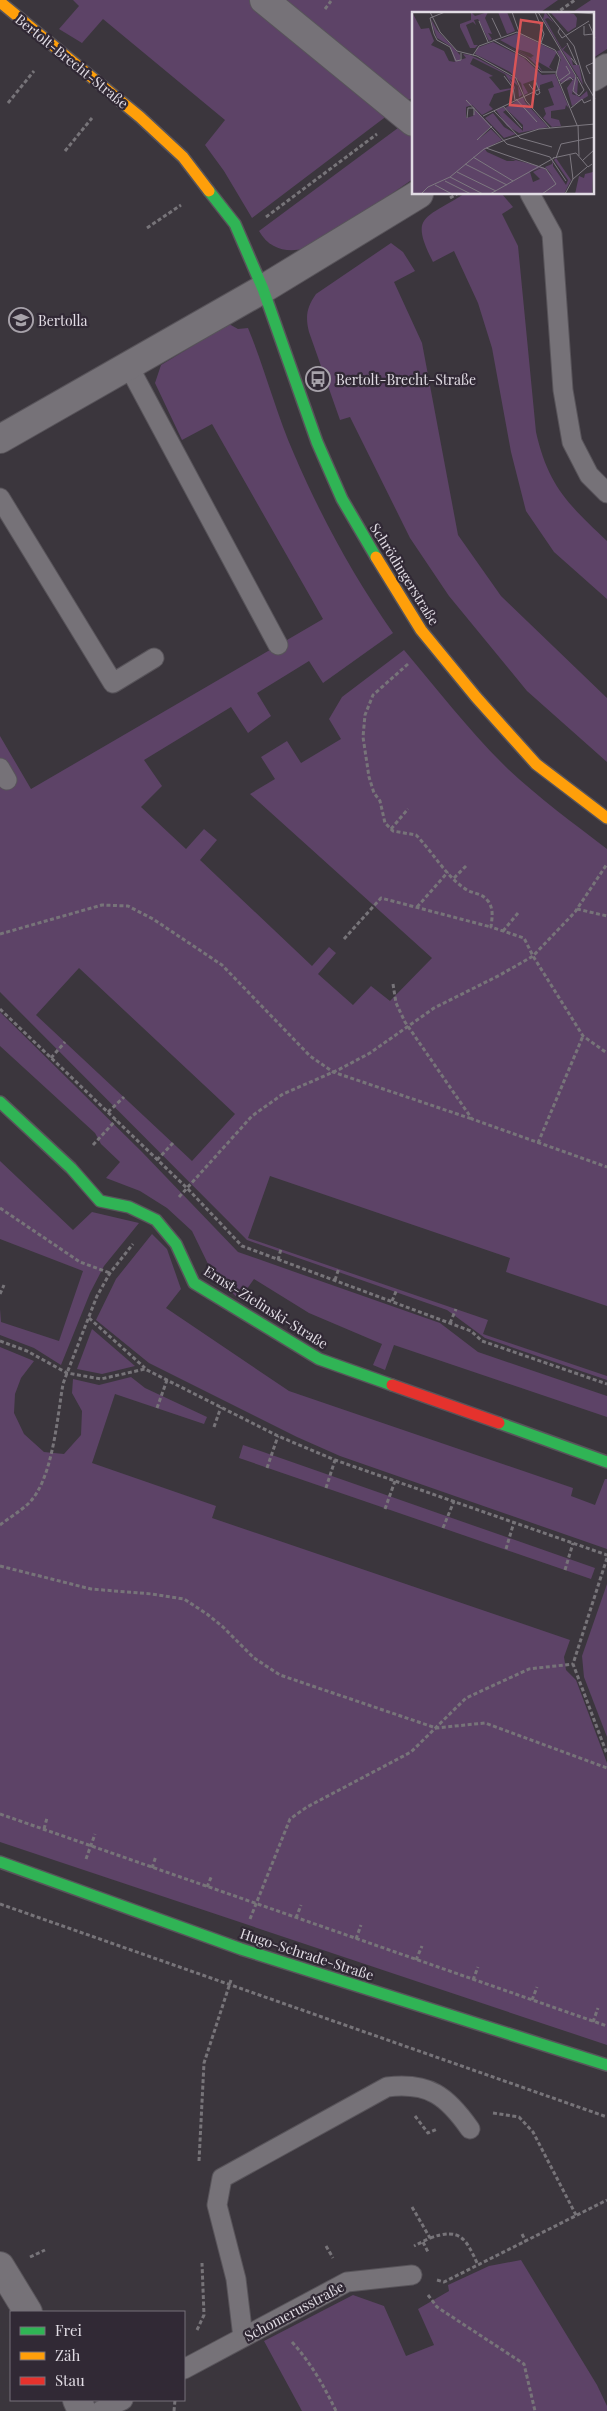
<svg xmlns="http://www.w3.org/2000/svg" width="607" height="2411" viewBox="0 0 607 2411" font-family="'Playfair Display',serif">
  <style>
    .green { fill: #5d4367; fill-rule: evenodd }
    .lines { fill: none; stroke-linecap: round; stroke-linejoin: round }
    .lane-casing { stroke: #58545a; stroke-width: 21 }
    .street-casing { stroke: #58545a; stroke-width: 30 }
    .fast-casing { stroke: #58545a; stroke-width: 14 }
    .slow-casing { stroke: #58545a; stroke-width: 14 }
    .jam-casing { stroke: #58545a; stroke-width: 14 }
    .path { stroke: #777479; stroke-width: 3; stroke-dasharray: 4 2.5; stroke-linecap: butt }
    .lane { stroke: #767278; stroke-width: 19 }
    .street { stroke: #767278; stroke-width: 28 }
    .fast { stroke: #30b455; stroke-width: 11 }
    .slow { stroke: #ff9f0a; stroke-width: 11 }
    .jam { stroke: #e5322d; stroke-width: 11 }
    .labels { text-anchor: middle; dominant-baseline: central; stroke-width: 4.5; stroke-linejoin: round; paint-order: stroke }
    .street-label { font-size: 14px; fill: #e1dce4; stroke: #312935 }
    .poi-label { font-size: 14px; fill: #e1dce4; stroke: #312935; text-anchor: start }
    .inset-road { fill: none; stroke: #7d7880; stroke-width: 1 }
    .view { fill: #d95557; fill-opacity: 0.15; stroke: #d95557; stroke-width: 2.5 }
    .inset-edge { fill: none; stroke: #e1dce4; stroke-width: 2.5 }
  </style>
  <rect width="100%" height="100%" fill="#3b363d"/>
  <g class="green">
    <path d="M 73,0 L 249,0 L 349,80 L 388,115 L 252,218 L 224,171 L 205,145 L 225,120 L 103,19 L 82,43 L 59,29 L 79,6 Z"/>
    <path d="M 277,0 L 558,0 L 538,14 L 413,14 L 413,97 L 406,102 Z"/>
    <path d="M 591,0 L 607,0 L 607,49 L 593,58 L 593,14 L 570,14 Z"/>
    <path d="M 402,125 L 413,136 L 413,179 L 317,245 C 295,253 272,254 259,231 Z"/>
    <path d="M 464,194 L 502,194 L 513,207 L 502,214 L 518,246 L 536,432 C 548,486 569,505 607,541 L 607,599 L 554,552 L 526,511 L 511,452 L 492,348 L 478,303 L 454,251 L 433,262 C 409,215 425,219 464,194 Z"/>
    <path d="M 391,243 L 403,252 L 415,271 L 394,282 L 422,343 L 458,535 L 501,596 L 607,698 L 607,762 L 527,691 L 449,596 L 410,538 L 350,417 L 340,420 L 309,332 C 305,316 307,307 316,294 Z"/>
    <path d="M 229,324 L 238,329 L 248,328 C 265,369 276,413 294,454 C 321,517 354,577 393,633 L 323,683 L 309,661 L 257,693 L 271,716 L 248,733 L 231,707 L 144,760 L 162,786 L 141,807 L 186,849 L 204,829 L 217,840 L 200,860 L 312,966 L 329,947 L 336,953 L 318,974 L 353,1005 L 371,986 L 390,1001 L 432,958 L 250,794 L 275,779 L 261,757 L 287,741 L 301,763 L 341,739 L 329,719 L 342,697 L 404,650 C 438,690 470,732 508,769 C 539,798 573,823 607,849 L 607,1306 L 506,1272 L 510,1258 L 270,1176 L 248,1238 L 488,1320 L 483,1334 L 607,1376 L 607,1380 L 485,1338 L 447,1310 L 247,1240 L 0,992 L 0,736 L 31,789 L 323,619 L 212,424 L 182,440 L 155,383 L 161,365 ZM 79,968 L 235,1114 L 192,1161 L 36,1015 Z"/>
    <path d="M 0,1012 L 142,1152 L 238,1252 L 440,1323 L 478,1352 L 607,1396 L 607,1417 L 394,1345 L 385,1370 L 373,1365 L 382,1344 L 309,1313 L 254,1279 L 239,1300 L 209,1266 L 192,1231 L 167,1208 L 140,1191 L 106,1178 L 120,1162 L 101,1144 L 95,1133 L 0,1046 Z"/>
    <path d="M 0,1161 L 73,1230 L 92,1212 L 139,1223 L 104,1266 L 90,1293 L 61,1365 L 34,1348 L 0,1335 L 0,1309 L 1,1322 L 59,1341 L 83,1271 L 0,1239 Z"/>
    <path d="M 152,1234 L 167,1249 L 181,1289 L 166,1308 L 289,1391 L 573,1488 L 571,1496 L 595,1505 L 605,1479 L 607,1479 L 607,1549 L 340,1456 L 297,1437 L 149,1363 L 96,1320 L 116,1279 Z"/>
    <path d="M 92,1329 L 135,1366 L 102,1374 L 77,1369 Z"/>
    <path d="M 0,1347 L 34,1361 L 21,1378 L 15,1394 L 14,1413 L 24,1434 L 44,1452 L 64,1454 L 81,1435 L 82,1411 L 72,1393 L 73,1379 L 99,1385 L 131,1377 L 145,1388 L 207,1417 L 204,1424 L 115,1394 L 92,1463 L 216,1506 L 212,1518 L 570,1640 L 564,1657 L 566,1670 L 576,1680 L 607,1763 L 607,2045 L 0,1842 Z"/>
    <path d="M 243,1445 L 595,1568 L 591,1579 L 239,1458 Z"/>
    <path d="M 607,1584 L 607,1737 L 584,1677 L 582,1656 Z"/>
    <path d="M 521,2260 L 597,2385 L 607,2406 L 607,2411 L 302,2411 L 264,2341 L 353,2295 L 384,2306 L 406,2356 L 434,2345 L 418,2309 L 449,2291 L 448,2285 L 489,2266 Z"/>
  </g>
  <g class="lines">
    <defs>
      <g id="lane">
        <path d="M 530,194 L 552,234 L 563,390 L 572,442 L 589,475 L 607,493"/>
        <path d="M 128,365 L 278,645"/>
        <path d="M 0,498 L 113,683 L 154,658"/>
        <path d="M 0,768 L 7,780"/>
        <path d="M 243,2337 L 236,2279 L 217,2205 L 222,2178 L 387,2087 C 429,2082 447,2096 470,2129"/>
        <path d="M 184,2369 L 347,2282 L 412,2275"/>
        <path d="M 100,2411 L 123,2400"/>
      </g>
      <g id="street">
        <path d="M 264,0 L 413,122"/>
        <path d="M 593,77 L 607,68"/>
        <path d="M 0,439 L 263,289 L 419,194"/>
        <path d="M 0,2266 L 28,2312"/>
        <path d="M 77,2400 L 82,2411"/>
      </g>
      <g id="fast">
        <path d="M 209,191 L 235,224 L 263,289 L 317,442 L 342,499 L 376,557"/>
        <path d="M 0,1102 L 71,1168 L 100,1201 L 129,1207 L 156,1220 L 176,1244 L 194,1283 L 319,1359 L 392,1385"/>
        <path d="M 499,1423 L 607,1462"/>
        <path d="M 0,1862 L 241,1949 L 607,2065"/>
      </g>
      <g id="slow">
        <path d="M 0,2 L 140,117 L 183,157 L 209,191"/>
        <path d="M 376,557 L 421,630 L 476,697 L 536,764 L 607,818"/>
      </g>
      <path id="jam" d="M 392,1385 L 499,1423"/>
    </defs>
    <use href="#lane" class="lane-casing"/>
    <use href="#street" class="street-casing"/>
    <use href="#fast" class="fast-casing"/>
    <use href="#slow" class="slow-casing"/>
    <use href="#jam" class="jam-casing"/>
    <g class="path">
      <path d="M 325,9 L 331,1"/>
      <path d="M 555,14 L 575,0"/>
      <path d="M 8,103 L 34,71"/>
      <path d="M 65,151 L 92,118"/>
      <path d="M 450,198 L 457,194"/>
      <path d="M 266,217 L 377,134"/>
      <path d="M 147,228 L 181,205"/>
      <path d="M 408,664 L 373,695 L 365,715 L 363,737 L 369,777 L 374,793 L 380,801 L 385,823 L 393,831 L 416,835 C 433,852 446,877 467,890 C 474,894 482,893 488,901 C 494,909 492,918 491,927 L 524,938 L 533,956 L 583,1036 L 607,1053"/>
      <path d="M 391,829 L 408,809"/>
      <path d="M 454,878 L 467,865"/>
      <path d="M 417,907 L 448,872"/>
      <path d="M 577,909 L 607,916"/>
      <path d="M 503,931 L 518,913"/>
      <path d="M 0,934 L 102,905 L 128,906 L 153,919 L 222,965 L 310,1056 L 333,1072 L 472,1119"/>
      <path d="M 344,939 L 381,898 L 491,927"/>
      <path d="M 393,984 L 396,1003 L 405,1022 L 472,1119 L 607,1167"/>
      <path d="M 0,1009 L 187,1188 L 242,1246 L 471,1331 L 482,1341 L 607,1384"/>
      <path d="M 51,1058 L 65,1042"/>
      <path d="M 108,1112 L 124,1097"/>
      <path d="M 538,1143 L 583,1036"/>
      <path d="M 93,1145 L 116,1120"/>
      <path d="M 157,1160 L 173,1143"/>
      <path d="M 179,1197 L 252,1116 L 283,1094 L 338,1070 L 370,1053 L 434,1008 L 500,975 L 533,956 L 575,912 L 607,864"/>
      <path d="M 0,1208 L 80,1262 L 110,1273"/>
      <path d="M 278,1260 L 281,1249"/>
      <path d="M 335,1280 L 339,1268"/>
      <path d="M 0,1294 L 4,1285"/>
      <path d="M 392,1301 L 397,1289"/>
      <path d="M 89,1318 L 145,1368"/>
      <path d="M 450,1323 L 456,1309"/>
      <path d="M 0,1341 L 27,1351 L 67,1373 L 101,1379 L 145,1369 L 278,1436 L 335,1460 L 607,1555"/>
      <path d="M 157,1408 L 167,1380"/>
      <path d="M 214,1427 L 221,1407"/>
      <path d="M 267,1468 L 278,1436"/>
      <path d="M 326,1488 L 335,1460"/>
      <path d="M 385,1509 L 395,1481"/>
      <path d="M 0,1525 C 9,1518 19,1512 28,1504 C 53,1480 57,1418 63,1384 L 67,1373 L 97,1296 L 110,1273 L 133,1244"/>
      <path d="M 443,1528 L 454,1501"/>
      <path d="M 506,1549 L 514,1522"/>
      <path d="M 607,1558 L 573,1664 L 607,1754"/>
      <path d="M 0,1566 L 91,1589 L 152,1594 L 184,1599 L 207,1614 L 223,1627 L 254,1658 L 280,1675 L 436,1728 L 485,1723 L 607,1768"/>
      <path d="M 565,1570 L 573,1543"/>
      <path d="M 0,1814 L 607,2026"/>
      <path d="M 44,1829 L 47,1818"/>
      <path d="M 86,1859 L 95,1834"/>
      <path d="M 152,1868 L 156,1856"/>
      <path d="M 207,1887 L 212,1875"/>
      <path d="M 0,1904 L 607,2117"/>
      <path d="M 296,1918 L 301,1905"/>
      <path d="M 250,1919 L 290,1819 L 307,1807 L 411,1752 L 466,1698 L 529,1669 L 573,1664"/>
      <path d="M 356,1939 L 361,1925"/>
      <path d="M 416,1960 L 422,1946"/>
      <path d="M 473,1980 L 478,1967"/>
      <path d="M 532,2000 L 537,1987"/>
      <path d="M 593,2022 L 598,2008"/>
      <path d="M 493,2113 L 519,2117 L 533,2132 L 577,2217"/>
      <path d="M 415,2116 L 428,2133 L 437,2129"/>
      <path d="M 199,2161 L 204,2063 L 231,1980"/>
      <path d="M 412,2207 L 430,2238 L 414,2246"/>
      <path d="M 522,2234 L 526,2242"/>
      <path d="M 430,2238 C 461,2227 466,2239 478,2265"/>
      <path d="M 423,2242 L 428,2252"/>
      <path d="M 326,2246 L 333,2258"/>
      <path d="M 30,2257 L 45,2250"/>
      <path d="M 437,2280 L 444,2282 L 607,2200"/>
      <path d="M 428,2295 L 437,2307 L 524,2364 L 535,2411"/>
      <path d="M 197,2330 L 204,2315 L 202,2263"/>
      <path d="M 292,2342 C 311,2363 324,2386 336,2411"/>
      <path d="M 174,2411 L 175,2400"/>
    </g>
    <use href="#lane" class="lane"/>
    <use href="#street" class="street"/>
    <use href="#fast" class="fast"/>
    <use href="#slow" class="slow"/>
    <use href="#jam" class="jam"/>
  </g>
  <defs>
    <symbol id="school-ring" viewBox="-11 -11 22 22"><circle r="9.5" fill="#312935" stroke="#a7a2aa" stroke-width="1.5"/><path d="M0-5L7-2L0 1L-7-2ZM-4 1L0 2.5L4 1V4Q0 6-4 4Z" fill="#a7a2aa"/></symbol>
    <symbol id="bus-ring" viewBox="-11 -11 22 22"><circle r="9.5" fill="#312935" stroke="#a7a2aa" stroke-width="1.5"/><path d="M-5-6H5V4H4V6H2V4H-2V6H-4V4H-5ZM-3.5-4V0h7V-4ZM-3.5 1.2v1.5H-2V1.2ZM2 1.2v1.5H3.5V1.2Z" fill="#a7a2aa"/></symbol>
  </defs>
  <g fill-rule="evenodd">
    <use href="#school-ring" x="7" y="306" width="28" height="28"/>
    <use href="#bus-ring" x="304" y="365" width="28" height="28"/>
  </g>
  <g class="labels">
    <g class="street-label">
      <text transform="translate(72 61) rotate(39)">Bertolt-Brecht-Straße</text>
      <text transform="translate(405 574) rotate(58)">Schrödingerstraße</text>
      <text transform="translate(266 1307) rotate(32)">Ernst-Zielinski-Straße</text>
      <text transform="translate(307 1954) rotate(18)">Hugo-Schrade-Straße</text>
      <text transform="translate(294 2311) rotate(-28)">Schomerusstraße</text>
    </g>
    <g class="poi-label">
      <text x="38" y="320">Bertolla</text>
      <text x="336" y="379">Bertolt-Brecht-Straße</text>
    </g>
  </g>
  <g transform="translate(412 12)">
    <rect width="182" height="182" fill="#3b363d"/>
    <path d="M 0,0 L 9,17 L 17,16 L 22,29 L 19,33 L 32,39 L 37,49 L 43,50 L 38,34 L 25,26 L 21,15 L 19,7 L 25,18 L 48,43 L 48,48 L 54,46 L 51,42 L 58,43 L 69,48 L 102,66 L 104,69 L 110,83 L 107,85 L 106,74 L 97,66 L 103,75 L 104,87 L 103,78 L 93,62 L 61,46 L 58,52 L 81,64 L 77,65 L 88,78 L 100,76 L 101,77 L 82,82 L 77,93 L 81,97 L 70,103 L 60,93 L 54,95 L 54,106 L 61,104 L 63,97 L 79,114 L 67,127 L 79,117 L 90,128 L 73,137 L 75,140 L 95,149 L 104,149 L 96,146 L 130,155 L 118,160 L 121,170 L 128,167 L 121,160 L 131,155 L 141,164 L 133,155 L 140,152 L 141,148 L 141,154 L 154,173 L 156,168 L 142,148 L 144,146 L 159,168 L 152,182 L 0,182 ZM 59,0 L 63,4 L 76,0 L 73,6 L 80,22 L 76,21 L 80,27 L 77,29 L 66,7 L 62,8 L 64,13 L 61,10 L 54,13 L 62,33 L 66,33 L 63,36 L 58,36 L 48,15 L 48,12 L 59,8 ZM 86,0 L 95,0 L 103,19 L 95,22 ZM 133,0 L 142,11 L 136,6 L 133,7 L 150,37 L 156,32 L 151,38 L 159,45 L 161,53 L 167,53 L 171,73 L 131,7 ZM 152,0 L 162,2 L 165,6 L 164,15 L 156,20 L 139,1 ZM 106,21 L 145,40 L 137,55 L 142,59 L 123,48 L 131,60 L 116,45 L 83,28 L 121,47 L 119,45 L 122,44 L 118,41 L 105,37 L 117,44 L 88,28 ZM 81,30 L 112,46 L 130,63 L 143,62 L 157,96 L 154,93 L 153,97 L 139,99 L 139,106 L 147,108 L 149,114 L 140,115 L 131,106 L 134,102 L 132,96 L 142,93 L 136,77 L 142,75 L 140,69 L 128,73 L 128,76 L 123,79 L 126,76 L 122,68 L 111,72 L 116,81 L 112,83 L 109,71 L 98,60 L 63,42 L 65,36 ZM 149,38 L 166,69 L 165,84 L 161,80 L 163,71 L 160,82 L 168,85 L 175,79 L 176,84 L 160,94 L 155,76 L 162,66 L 149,71 L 144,61 L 149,47 L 145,39 ZM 111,85 L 113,90 L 136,115 L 107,121 L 95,114 L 84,98 L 91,95 L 94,98 L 91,100 L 111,119 L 111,113 L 93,96 ZM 81,101 L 92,115 L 104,122 L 92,126 L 73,106 ZM 181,160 L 180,182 L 163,182 L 167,164 L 172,166 L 173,162 Z" fill="#5d4367"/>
    <path class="inset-road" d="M 18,0 L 28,20 L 45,39 L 65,44 L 104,66 L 114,89 L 138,116M 33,0 L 18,6 L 22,22 L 25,28 L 38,35 L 44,49 L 49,48 L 49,41M 100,0 L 107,20M 123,0 L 132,22 L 129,31M 126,0 L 164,64 L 161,79 L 167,84 L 172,78 L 165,65M 135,0 L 162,34 L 173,70 L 183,87M 159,0 L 183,2M 80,6 L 89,25M 67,9 L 76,30M 177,12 L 183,26M 172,14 L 172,23 L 181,22M 148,16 L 146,20 L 150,26 L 177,9M 81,28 L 114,46 L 129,60 L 144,60M 155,31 L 165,53 L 159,46M 61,43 L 67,34 L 105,20 L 143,38 L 148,46 L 144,62 L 165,113M 178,62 L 174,54 L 183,50M 92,64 L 101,76 L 103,88M 147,69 L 158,61 L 154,54M 117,72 L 125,83 L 128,81 L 123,68M 149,72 L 158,65 L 161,68M 104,87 L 125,110M 54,88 L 95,132 L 138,145 L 154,169M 91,94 L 110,116M 159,96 L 170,87 L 172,91 L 179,88M 82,99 L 108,126 L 140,135M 71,104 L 128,77M 55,106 L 56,96 L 62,96 L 62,103M 166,113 L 167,144M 65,128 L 80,114M 74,136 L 134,157 L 144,172 L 130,182M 158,143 L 161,167M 61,145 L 101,169M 141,146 L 164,141 L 176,155 L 180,152M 144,146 L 149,132 L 183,125M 170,149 L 183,137M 53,152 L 95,173M 45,160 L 84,179M 38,165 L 71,182M 33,169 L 59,182M 23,173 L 40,182M 9,182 L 16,175 L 38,165 L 72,137 L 93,128 L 127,117 L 183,112M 78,182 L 142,146M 153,182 L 161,167 L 175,155"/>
    <path class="view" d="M 109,8 L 130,11 L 120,95 L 98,93 Z"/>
    <rect width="182" height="182" class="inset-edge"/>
  </g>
  <rect x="10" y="2311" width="175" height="90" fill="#312935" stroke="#77717b"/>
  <rect x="20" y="2327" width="25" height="8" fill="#30b455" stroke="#77717b"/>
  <text x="55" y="2336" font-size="15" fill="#e1dce4">Frei</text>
  <rect x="20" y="2352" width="25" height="8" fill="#ff9f0a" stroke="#77717b"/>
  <text x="55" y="2361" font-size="15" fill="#e1dce4">Zäh</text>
  <rect x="20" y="2377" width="25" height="8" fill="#e5322d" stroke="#77717b"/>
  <text x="55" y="2386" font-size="15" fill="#e1dce4">Stau</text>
</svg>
